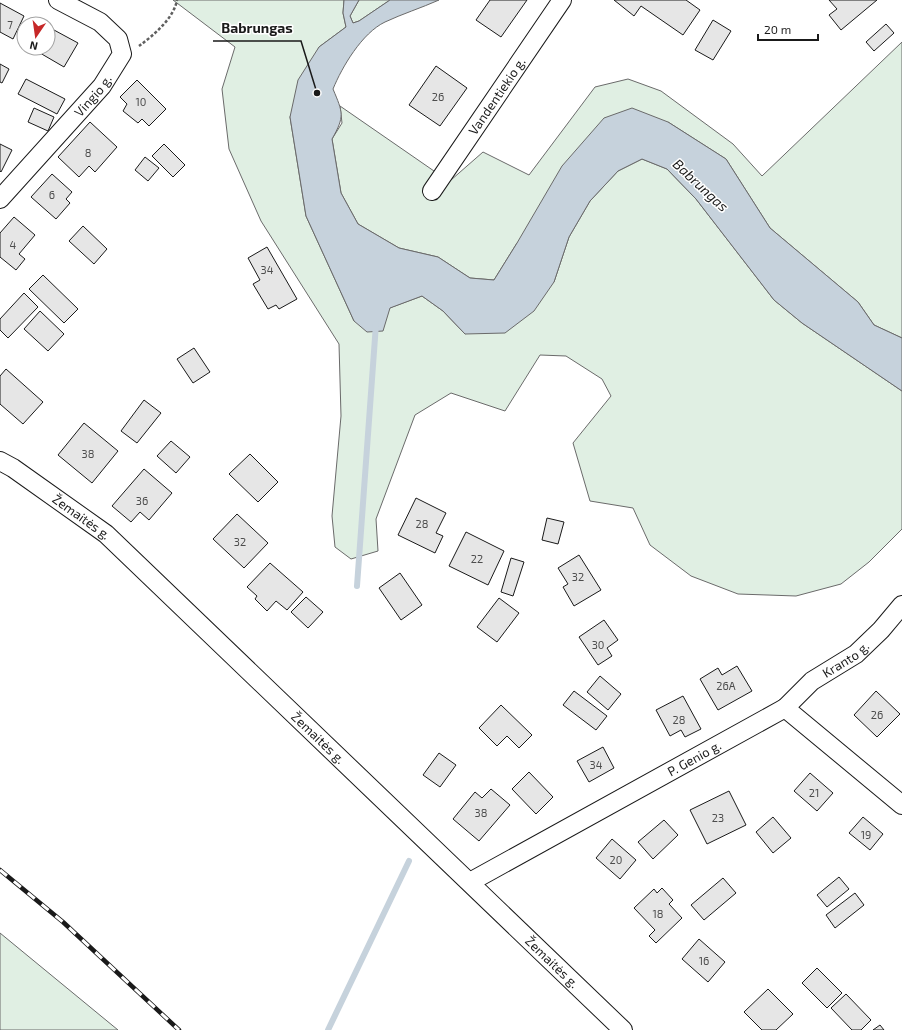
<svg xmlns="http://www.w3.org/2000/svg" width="902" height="1030" viewBox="0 0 902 1030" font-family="'Exo 2',sans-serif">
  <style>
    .green { fill: #e0efe3; stroke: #6a6a6a }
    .water { fill: #c6d2dc; stroke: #6a6a6a }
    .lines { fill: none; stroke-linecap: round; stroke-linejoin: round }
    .stream { stroke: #c6d2dc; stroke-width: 6 }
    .building { fill: #e6e6e6; stroke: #1a1a1a }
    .minor-casing { stroke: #1a1a1a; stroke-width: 20 }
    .path { stroke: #5f5f5f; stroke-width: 2.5; stroke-dasharray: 3 2; stroke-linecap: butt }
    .minor { stroke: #fff; stroke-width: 18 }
    .rail-casing { stroke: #1a1a1a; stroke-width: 4.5 }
    .rail { stroke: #fff; stroke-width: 3; stroke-dasharray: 9; stroke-linecap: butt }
    .labels { text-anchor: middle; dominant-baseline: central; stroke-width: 3; stroke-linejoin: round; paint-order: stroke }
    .number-label { font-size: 11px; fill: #4d4d4d }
    .street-label { font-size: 13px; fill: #1a1a1a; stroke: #fff }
    .water-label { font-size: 14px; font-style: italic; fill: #1a1a1a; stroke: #fff }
    .leader { fill: none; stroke: #1a1a1a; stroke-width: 1.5 }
    .callout-dot { fill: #1a1a1a; stroke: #fff; stroke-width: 1.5 }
    .callout-label { font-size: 14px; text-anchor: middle; font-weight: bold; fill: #1a1a1a; stroke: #fff; stroke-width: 3; stroke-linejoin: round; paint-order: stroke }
  </style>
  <rect width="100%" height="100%" fill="#fff"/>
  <g class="green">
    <path d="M 173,0 L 344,0 L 343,13 L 346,27 L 319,47 L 290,117 L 306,216 L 354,321 L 422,296 L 443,311 L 465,334 L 554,282 L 569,237 L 590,201 L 618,171 L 642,159 L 667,169 L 696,199 L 774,300 L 802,323 L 902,391 L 902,529 L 869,562 L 841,584 L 796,596 L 738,594 L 691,576 L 650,545 L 633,508 L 590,501 L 573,443 L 611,396 L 602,379 L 566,356 L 540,355 L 505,411 L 451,393 L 415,415 L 376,519 L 378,551 L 351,559 L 335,547 L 332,516 L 341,416 L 339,344 L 261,221 L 229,149 L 222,89 L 235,47 Z"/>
    <path d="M 359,0 L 390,0 L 359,21 L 353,23 L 350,16 Z"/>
    <path d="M 902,42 L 902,338 L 874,325 L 858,302 L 770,228 L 726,159 L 668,122 L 517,243 L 494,280 L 470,278 L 438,257 L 399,248 L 358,224 L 341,193 L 332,139 L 342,123 L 340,106 L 434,171 L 451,180 L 483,152 L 529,175 L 595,87 L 628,79 L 661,91 L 733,144 L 762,176 Z"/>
    <path d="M 0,933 L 118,1030 L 0,1030 Z"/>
  </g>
  <path class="water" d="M 344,0 L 359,0 L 350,16 L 353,23 L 359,21 L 390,0 L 439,0 C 421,8 402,14 385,22 C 362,33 342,67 333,89 C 343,113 345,116 332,139 L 341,193 L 358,224 L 399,248 L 438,257 L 470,278 L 494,280 L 517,243 L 562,166 L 604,118 L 632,108 L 668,122 L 726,159 L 770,228 L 858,302 L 874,325 L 902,338 L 902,391 L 802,323 L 774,300 L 696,199 L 667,169 L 642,159 L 618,171 L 590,201 L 569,237 L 554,282 L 534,311 L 505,333 L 465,334 L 443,311 L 422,296 L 390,308 L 383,331 L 367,332 L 354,321 L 306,216 L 290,117 L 298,80 L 319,47 L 346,27 L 343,13 Z"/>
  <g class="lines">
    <g class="stream">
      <path d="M 357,586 L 376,324"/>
      <path d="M 328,1030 L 409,861"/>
    </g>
  </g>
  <g class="building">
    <path d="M 490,0 L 527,0 L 501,37 L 476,20 Z"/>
    <path d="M 614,0 L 686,0 L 700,10 L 683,35 L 641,6 L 634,16 Z"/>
    <path d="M 829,0 L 877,0 L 841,30 L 829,15 L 837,9 Z"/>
    <path d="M 0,3 L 24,16 L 13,39 L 0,32 Z"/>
    <path d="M 713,20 L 731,31 L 713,60 L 695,50 Z"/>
    <path d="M 886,24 L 894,33 L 874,51 L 866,42 Z"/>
    <path d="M 54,30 L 78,43 L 64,67 L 40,53 L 43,48 L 48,48 L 48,40 Z"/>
    <path d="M 0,64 L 9,69 L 2,83 L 0,82 Z"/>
    <path d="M 436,66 L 467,88 L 440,126 L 409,105 Z"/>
    <path d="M 26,79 L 65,99 L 57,114 L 18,94 Z"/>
    <path d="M 137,80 L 166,109 L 149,126 L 142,119 L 138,123 L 123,111 L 127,104 L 120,97 Z"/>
    <path d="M 34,108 L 54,117 L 48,131 L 28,122 Z"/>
    <path d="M 90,122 L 117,147 L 95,172 L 89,166 L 79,177 L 58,157 Z"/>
    <path d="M 0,144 L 12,150 L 1,172 L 0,171 Z"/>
    <path d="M 164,144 L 185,165 L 173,177 L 152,156 Z"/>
    <path d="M 145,157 L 159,168 L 148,181 L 135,170 Z"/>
    <path d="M 52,174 L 72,192 L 66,199 L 70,203 L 56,219 L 31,197 Z"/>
    <path d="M 14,217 L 35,235 L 19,254 L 25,259 L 16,270 L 0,257 L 0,233 Z"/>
    <path d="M 83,226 L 107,249 L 94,264 L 69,241 Z"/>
    <path d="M 267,247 L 297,299 L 279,309 L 276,305 L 268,309 L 253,284 L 260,280 L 248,258 Z"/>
    <path d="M 43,275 L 78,309 L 64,323 L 29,289 Z"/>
    <path d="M 24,293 L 38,307 L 8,338 L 0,330 L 0,319 Z"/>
    <path d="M 40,311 L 64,334 L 48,351 L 24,329 Z"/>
    <path d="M 194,348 L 210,372 L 193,383 L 177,359 Z"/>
    <path d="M 6,369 L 43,402 L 23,424 L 0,404 L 0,376 Z"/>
    <path d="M 144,400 L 161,413 L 137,443 L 121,431 Z"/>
    <path d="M 84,423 L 118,451 L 92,483 L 58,455 Z"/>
    <path d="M 171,441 L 190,457 L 176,473 L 157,456 Z"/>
    <path d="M 250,454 L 278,482 L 258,502 L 229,474 Z"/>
    <path d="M 144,469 L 172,493 L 149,520 L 140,512 L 131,522 L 112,506 Z"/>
    <path d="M 416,498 L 446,513 L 436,533 L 443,536 L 435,553 L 398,535 Z"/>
    <path d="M 237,514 L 268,543 L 244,568 L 213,539 Z"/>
    <path d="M 547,518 L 564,522 L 558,544 L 542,540 Z"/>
    <path d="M 466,532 L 504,551 L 488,585 L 449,566 Z"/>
    <path d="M 579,555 L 601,590 L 574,606 L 563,587 L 568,584 L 558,568 Z"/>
    <path d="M 511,558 L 524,562 L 513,596 L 501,592 Z"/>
    <path d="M 270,563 L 303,592 L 287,610 L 276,601 L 267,611 L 255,599 L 257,596 L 247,587 Z"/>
    <path d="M 400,573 L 422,605 L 401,620 L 379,588 Z"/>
    <path d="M 306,597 L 323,612 L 308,628 L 291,612 Z"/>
    <path d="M 499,598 L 519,613 L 497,642 L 477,627 Z"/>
    <path d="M 604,620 L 618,640 L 607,648 L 612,656 L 598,665 L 579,637 Z"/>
    <path d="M 737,666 L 752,691 L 718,710 L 700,679 L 718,668 L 722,675 Z"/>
    <path d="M 600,676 L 621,694 L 608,710 L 587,692 Z"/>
    <path d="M 574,691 L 607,716 L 596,730 L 563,705 Z"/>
    <path d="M 876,691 L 900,714 L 877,737 L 854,715 Z"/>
    <path d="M 683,696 L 701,729 L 685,737 L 681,730 L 670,736 L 656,710 Z"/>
    <path d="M 501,705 L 532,735 L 519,748 L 507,736 L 497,746 L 479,728 Z"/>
    <path d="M 603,747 L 614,768 L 589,782 L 577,761 Z"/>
    <path d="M 439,753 L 456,765 L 440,787 L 423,775 Z"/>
    <path d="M 529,772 L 553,797 L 536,814 L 512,789 Z"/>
    <path d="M 810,773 L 833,793 L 817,811 L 794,791 Z"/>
    <path d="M 491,789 L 510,805 L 479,841 L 453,819 L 475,792 L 482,798 Z"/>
    <path d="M 729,791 L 746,825 L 707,844 L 690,810 Z"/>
    <path d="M 773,817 L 791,838 L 773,853 L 756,832 Z"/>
    <path d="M 863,817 L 883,834 L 870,850 L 849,833 Z"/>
    <path d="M 664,820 L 678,835 L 653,859 L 638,842 Z"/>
    <path d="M 612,839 L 636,860 L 620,879 L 596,858 Z"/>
    <path d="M 839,877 L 849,889 L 827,907 L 817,895 Z"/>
    <path d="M 723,878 L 736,893 L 704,920 L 691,905 Z"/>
    <path d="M 662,888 L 673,900 L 669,904 L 682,918 L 656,943 L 649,936 L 655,930 L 634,908 L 654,889 L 657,893 Z"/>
    <path d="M 855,893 L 864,905 L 835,928 L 826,915 Z"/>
    <path d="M 699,939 L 725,962 L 708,982 L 682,959 Z"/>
    <path d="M 817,968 L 842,993 L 827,1008 L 802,983 Z"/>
    <path d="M 768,989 L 793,1014 L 776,1030 L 762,1030 L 744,1012 Z"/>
    <path d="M 846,994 L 871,1020 L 861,1030 L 852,1030 L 831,1008 Z"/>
    <path d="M 880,1025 L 884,1030 L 873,1030 Z"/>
  </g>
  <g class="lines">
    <defs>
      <g id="minor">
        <path id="s1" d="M 432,191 L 562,0"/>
        <path id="s2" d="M 0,199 L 102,86 L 122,54 L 118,39 L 100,22 L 58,0"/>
        <path id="s3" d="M 0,461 L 13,468 L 106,534 L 623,1030"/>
        <path id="s4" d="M 785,708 L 812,681 L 856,654 L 881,630 L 902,605"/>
        <path id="s5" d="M 470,882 L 785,708 L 902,805"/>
      </g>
    </defs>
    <use href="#minor" class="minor-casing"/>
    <path class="path" d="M 139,46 C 154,35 174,18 177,0"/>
    <use href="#minor" class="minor"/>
    <defs>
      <path id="rail" d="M 0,870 L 63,922 L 179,1030"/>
    </defs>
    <use href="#rail" class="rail-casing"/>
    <use href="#rail" class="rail"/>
  </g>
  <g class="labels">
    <g class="number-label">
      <text x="10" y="24">7</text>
      <text x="438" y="96">26</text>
      <text x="141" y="101">10</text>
      <text x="88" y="152">8</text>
      <text x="52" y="194">6</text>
      <text x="13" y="244">4</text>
      <text x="267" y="269">34</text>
      <text x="88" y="453">38</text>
      <text x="142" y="500">36</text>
      <text x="422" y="523">28</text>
      <text x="240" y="541">32</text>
      <text x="477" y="558">22</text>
      <text x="578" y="576">32</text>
      <text x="598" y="644">30</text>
      <text x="726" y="685">26A</text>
      <text x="877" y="714">26</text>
      <text x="679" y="719">28</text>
      <text x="596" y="764">34</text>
      <text x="814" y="792">21</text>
      <text x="481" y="812">38</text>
      <text x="718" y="817">23</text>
      <text x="866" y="834">19</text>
      <text x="616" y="859">20</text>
      <text x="658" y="913">18</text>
      <text x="704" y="960">16</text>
    </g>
    <g class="street-label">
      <text stroke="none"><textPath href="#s2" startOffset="139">Vingio g.</textPath></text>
      <text stroke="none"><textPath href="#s1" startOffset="115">Vandentiekio g.</textPath></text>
      <text stroke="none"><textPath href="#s3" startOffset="99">Žemaitės g.</textPath></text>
      <text stroke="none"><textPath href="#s4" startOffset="78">Kranto g.</textPath></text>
      <text stroke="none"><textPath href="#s3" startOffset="423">Žemaitės g.</textPath></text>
      <text stroke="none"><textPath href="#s5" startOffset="256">P. Genio g.</textPath></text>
      <text stroke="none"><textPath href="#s3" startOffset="747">Žemaitės g.</textPath></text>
    </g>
    <g class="water-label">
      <text transform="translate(701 185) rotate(43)">Babrungas</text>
    </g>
  </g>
  <path class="leader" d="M317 93L301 41H213"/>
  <circle class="callout-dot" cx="317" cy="93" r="4"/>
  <g class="callout-label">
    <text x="257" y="33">Babrungas</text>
  </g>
  <g transform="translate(36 36) rotate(193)"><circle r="19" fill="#ffffff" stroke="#a3a3a3"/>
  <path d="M0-3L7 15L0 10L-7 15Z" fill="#c62828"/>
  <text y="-6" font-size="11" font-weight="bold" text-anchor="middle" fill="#1a1a1a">N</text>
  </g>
  <path d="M758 34v6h60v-6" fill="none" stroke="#1a1a1a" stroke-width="2"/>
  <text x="764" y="34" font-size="12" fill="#1a1a1a" stroke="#ffffff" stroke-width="3" paint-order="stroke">20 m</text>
</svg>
